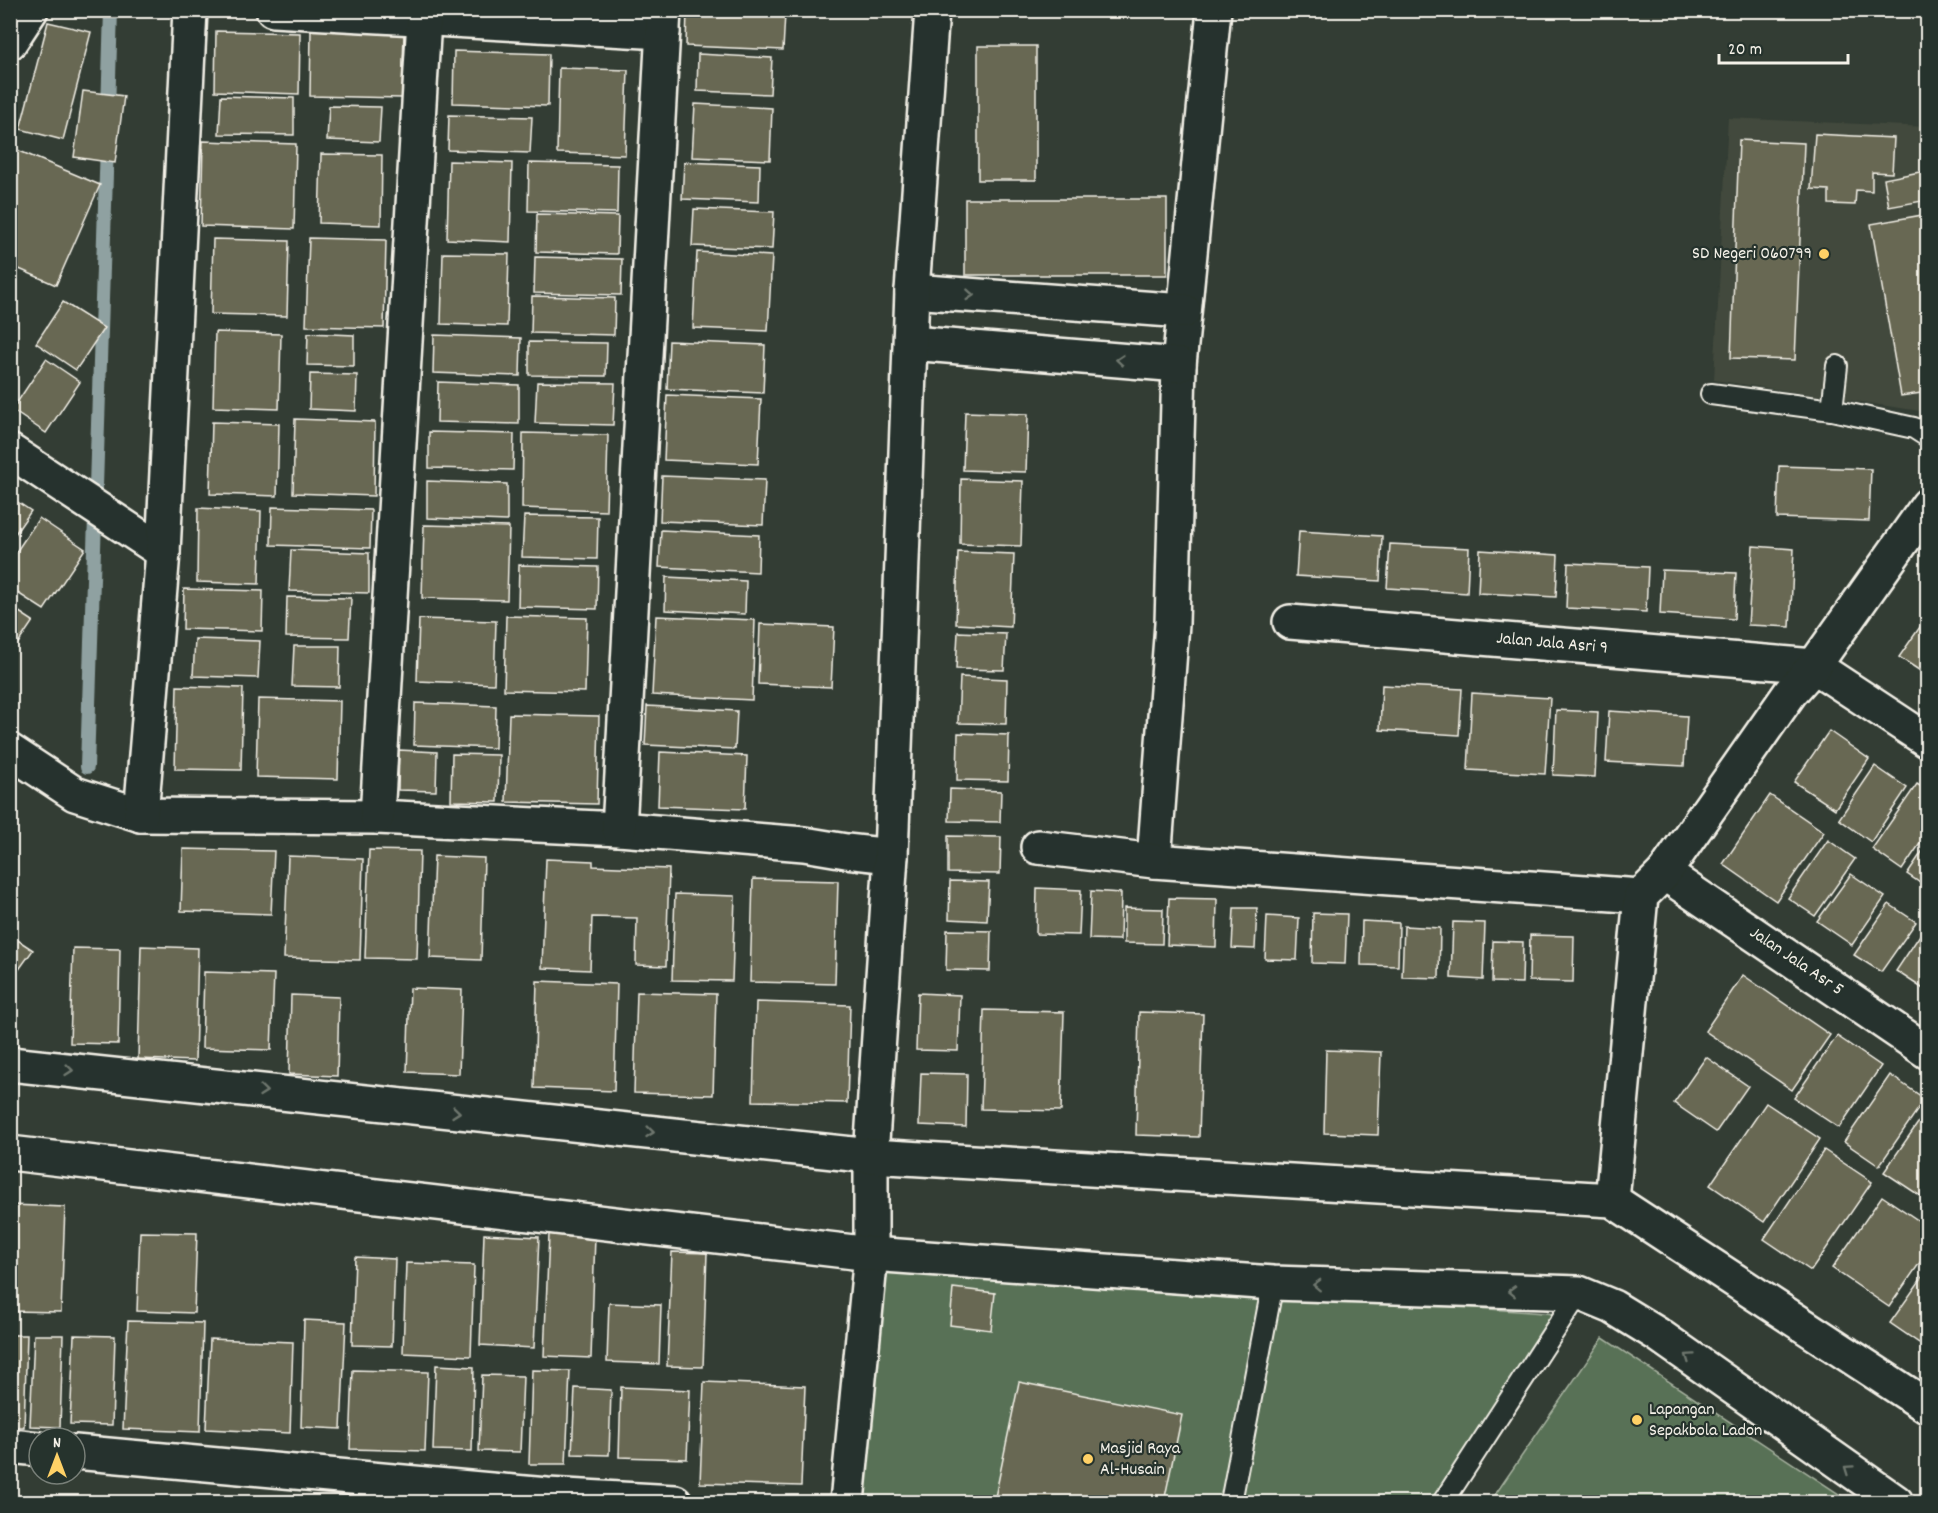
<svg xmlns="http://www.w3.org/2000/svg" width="1938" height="1513" viewBox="0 0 1938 1513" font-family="Dekko,sans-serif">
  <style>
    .built { fill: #434a3d }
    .green { fill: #597156; stroke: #a6b19f; stroke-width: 1.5 }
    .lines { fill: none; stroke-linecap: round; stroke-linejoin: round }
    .stream { stroke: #8fa1a1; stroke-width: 14 }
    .building { fill: #686752; stroke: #f4f1e8; stroke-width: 1.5 }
    .lane-casing { stroke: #f4f1e8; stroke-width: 24 }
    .street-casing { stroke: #f4f1e8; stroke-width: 38 }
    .secondary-casing { stroke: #f4f1e8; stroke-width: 38 }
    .lane { stroke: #26332d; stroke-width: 20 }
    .street { stroke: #26332d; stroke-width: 33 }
    .secondary { stroke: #26332d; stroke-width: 33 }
    .oneway { stroke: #6e766e }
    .poi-dot { fill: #ffd166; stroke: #26332d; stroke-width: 2 }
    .labels { text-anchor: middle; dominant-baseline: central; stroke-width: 4.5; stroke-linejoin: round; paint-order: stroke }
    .poi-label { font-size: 18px; fill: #f4f1e8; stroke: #26332d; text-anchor: start }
    .street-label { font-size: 18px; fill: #f4f1e8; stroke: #26332d }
  </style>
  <rect width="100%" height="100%" fill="#333d34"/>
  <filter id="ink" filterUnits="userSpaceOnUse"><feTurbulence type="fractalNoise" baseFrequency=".0167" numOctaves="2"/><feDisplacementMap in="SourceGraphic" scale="12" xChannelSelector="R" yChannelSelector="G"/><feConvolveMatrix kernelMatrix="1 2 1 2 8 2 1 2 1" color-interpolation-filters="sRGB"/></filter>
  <g filter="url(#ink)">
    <path class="built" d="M 1728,118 L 1927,127 L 1927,412 L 1714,380 Z"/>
    <g class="green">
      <path d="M 885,1264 L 1556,1314 L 1433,1502 L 861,1502 Z"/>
      <path d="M 1603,1338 L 1851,1502 L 1490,1502 Z"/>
    </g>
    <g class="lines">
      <g class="stream">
        <path d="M 108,112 L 111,10"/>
        <path d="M 87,767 L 107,143"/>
      </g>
    </g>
    <g class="building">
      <path d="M 687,10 L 785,13 L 783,50 L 686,46 Z"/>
      <path d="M 48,22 L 91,32 L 63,140 L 20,129 Z"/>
      <path d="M 311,30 L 404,32 L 402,98 L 310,96 Z"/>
      <path d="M 216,31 L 300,33 L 299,94 L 215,91 Z"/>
      <rect x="978" y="46" width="58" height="134"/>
      <path d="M 454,51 L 549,54 L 548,106 L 453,103 Z"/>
      <path d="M 698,54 L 772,58 L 770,94 L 697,91 Z"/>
      <path d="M 559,68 L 628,70 L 625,155 L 557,153 Z"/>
      <path d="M 83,91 L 124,96 L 115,163 L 74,157 Z"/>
      <path d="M 221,96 L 294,98 L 294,135 L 219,134 Z"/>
      <path d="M 695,104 L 772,108 L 770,160 L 692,157 Z"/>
      <path d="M 329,106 L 381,107 L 379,142 L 327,140 Z"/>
      <path d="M 449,115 L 532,117 L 530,153 L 448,150 Z"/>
      <path d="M 1815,134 L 1894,138 L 1892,173 L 1872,172 L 1872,191 L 1856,190 L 1855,205 L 1829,204 L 1829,190 L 1811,189 Z"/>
      <path d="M 1739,140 L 1804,143 L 1795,360 L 1731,358 Z"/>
      <path d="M 203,141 L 296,144 L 294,229 L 201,226 Z"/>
      <path d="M 10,147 L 100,185 L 56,285 L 10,265 Z"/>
      <path d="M 321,154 L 382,155 L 381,225 L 319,223 Z"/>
      <path d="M 449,161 L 512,163 L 510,242 L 447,239 Z"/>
      <path d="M 684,162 L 760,165 L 759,202 L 682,199 Z"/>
      <path d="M 529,163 L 618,165 L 617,213 L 528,211 Z"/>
      <path d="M 1925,171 L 1928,200 L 1889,207 L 1884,179 Z"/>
      <rect x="965" y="199" width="202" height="76"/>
      <path d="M 694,209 L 774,212 L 772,249 L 692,246 Z"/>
      <path d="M 537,214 L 618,216 L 617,254 L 536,252 Z"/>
      <path d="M 1928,214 L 1928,392 L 1901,396 L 1871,224 Z"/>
      <path d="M 309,238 L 386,240 L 384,328 L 306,326 Z"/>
      <path d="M 213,239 L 289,241 L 287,316 L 211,314 Z"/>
      <path d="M 697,252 L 772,256 L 768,331 L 693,328 Z"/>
      <path d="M 443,253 L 509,254 L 507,326 L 441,324 Z"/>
      <path d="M 535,257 L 622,259 L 621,295 L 534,293 Z"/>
      <path d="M 532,296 L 615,298 L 614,335 L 531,333 Z"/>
      <path d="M 63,302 L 104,328 L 76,370 L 36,343 Z"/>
      <path d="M 215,332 L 281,334 L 279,409 L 213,407 Z"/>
      <path d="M 308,333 L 354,335 L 354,366 L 307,365 Z"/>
      <path d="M 434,335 L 521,338 L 520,376 L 433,373 Z"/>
      <path d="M 669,341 L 765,345 L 763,393 L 667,389 Z"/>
      <path d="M 529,342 L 607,343 L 606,376 L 529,375 Z"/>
      <path d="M 46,359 L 80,382 L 46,433 L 12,410 Z"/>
      <path d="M 310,374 L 357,375 L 356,411 L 309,409 Z"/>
      <path d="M 438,382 L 519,385 L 519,424 L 437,422 Z"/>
      <path d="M 537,382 L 615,383 L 613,425 L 535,423 Z"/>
      <path d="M 667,395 L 761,399 L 758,464 L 664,460 Z"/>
      <path d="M 965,412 L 1028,414 L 1026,472 L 963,470 Z"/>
      <path d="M 295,419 L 375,422 L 374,496 L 293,493 Z"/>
      <path d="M 212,422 L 279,424 L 277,496 L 210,494 Z"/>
      <path d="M 429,432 L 514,434 L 513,470 L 429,468 Z"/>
      <path d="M 523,433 L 608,435 L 606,511 L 522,508 Z"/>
      <path d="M 1779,466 L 1871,469 L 1869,521 L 1777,518 Z"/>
      <path d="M 662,476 L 765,480 L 763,525 L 660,521 Z"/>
      <path d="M 961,479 L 1023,481 L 1021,546 L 960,544 Z"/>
      <path d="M 427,481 L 507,484 L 507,521 L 427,518 Z"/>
      <path d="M 10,497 L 31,511 L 10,541 Z"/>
      <path d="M 272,507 L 371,510 L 370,548 L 271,545 Z"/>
      <path d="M 198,508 L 261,511 L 259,584 L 197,582 Z"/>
      <path d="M 524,516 L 598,517 L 597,559 L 522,557 Z"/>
      <path d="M 39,518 L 85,549 L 44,610 L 10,588 L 10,561 Z"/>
      <path d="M 424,525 L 509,527 L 507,600 L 422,598 Z"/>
      <path d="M 661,530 L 759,535 L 758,572 L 659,567 Z"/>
      <path d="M 1299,531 L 1382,536 L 1380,581 L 1296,576 Z"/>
      <path d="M 1390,544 L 1469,548 L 1467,593 L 1387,588 Z"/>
      <path d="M 1753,546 L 1794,549 L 1790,627 L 1748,625 Z"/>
      <path d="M 291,550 L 369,553 L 369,593 L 289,591 Z"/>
      <path d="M 1480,550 L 1558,555 L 1556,597 L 1478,593 Z"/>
      <path d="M 958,552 L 1014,554 L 1011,627 L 956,624 Z"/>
      <path d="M 1568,563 L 1648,567 L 1646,612 L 1566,608 Z"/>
      <path d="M 519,565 L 598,567 L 597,609 L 518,607 Z"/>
      <path d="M 1662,570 L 1736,573 L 1734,619 L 1660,614 Z"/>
      <path d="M 666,577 L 746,581 L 745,614 L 665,610 Z"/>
      <path d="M 184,589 L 263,591 L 262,631 L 183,629 Z"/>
      <path d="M 287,597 L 351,598 L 349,638 L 286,637 Z"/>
      <path d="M 10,606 L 33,621 L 10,655 Z"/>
      <path d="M 506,616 L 587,618 L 585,692 L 504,690 Z"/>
      <path d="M 656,616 L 755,620 L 752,700 L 652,695 Z"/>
      <path d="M 1927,617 L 1928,617 L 1928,676 L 1899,657 Z"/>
      <path d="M 419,619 L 496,621 L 494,684 L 417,681 Z"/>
      <path d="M 760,624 L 834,627 L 831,687 L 758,684 Z"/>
      <path d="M 958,632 L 1006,634 L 1004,670 L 956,669 Z"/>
      <path d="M 195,639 L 260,641 L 258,678 L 193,676 Z"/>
      <path d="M 294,646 L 340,646 L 339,687 L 292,686 Z"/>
      <path d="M 960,677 L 1007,679 L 1006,724 L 958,723 Z"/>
      <path d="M 1382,685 L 1462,689 L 1459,735 L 1380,730 Z"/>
      <path d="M 177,686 L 243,688 L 241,770 L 175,769 Z"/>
      <path d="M 1472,693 L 1550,698 L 1545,774 L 1468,770 Z"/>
      <path d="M 258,699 L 340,701 L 338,779 L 256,777 Z"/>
      <path d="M 415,703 L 496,706 L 495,748 L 414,745 Z"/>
      <path d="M 647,706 L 737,711 L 735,749 L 645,745 Z"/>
      <path d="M 1556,710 L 1598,712 L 1595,777 L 1553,775 Z"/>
      <path d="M 1609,711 L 1687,716 L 1684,766 L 1606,762 Z"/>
      <path d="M 509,714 L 599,716 L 597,804 L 506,802 Z"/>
      <path d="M 1829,731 L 1869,759 L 1835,809 L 1794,782 Z"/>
      <path d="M 958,733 L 1009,735 L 1008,781 L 957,780 Z"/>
      <path d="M 399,750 L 437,752 L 436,791 L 398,790 Z"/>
      <path d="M 660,752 L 747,756 L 745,809 L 658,806 Z"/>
      <path d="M 452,754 L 499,755 L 498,802 L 451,801 Z"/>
      <path d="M 1875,766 L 1907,788 L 1871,842 L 1839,819 Z"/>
      <path d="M 1917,784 L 1928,791 L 1928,832 L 1902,870 L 1872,849 Z"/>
      <path d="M 950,789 L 1001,791 L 1000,822 L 949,821 Z"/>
      <path d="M 1770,795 L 1824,832 L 1776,901 L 1723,864 Z"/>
      <path d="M 948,836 L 1001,837 L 1000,874 L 948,873 Z"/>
      <path d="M 1828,840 L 1855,859 L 1815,916 L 1788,898 Z"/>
      <path d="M 1928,843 L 1928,888 L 1907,874 Z"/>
      <path d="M 183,849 L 274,851 L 271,914 L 181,911 Z"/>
      <path d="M 369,850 L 420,851 L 417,959 L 365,958 Z"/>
      <path d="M 288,856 L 363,859 L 360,960 L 284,958 Z"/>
      <path d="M 434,856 L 484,858 L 481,960 L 430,958 Z"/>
      <path d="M 546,859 L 593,861 L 593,866 L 669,869 L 666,966 L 636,965 L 637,918 L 592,917 L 590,970 L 542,968 Z"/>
      <path d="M 1851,874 L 1885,897 L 1852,945 L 1817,921 Z"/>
      <path d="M 753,879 L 838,881 L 835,984 L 750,982 Z"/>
      <path d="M 950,881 L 989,882 L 987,921 L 949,919 Z"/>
      <path d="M 1037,888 L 1081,890 L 1079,935 L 1036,934 Z"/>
      <path d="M 1091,891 L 1121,893 L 1120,940 L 1089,939 Z"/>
      <path d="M 675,894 L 735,896 L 732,981 L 672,980 Z"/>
      <path d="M 1169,898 L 1217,899 L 1216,947 L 1167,945 Z"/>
      <path d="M 1889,904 L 1916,922 L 1881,972 L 1854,955 Z"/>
      <path d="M 1124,908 L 1163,909 L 1162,944 L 1124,943 Z"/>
      <path d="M 1234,908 L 1257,908 L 1255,949 L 1232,948 Z"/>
      <path d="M 1313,913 L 1347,914 L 1345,964 L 1312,963 Z"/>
      <path d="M 1267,916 L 1299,918 L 1297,960 L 1265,959 Z"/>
      <path d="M 1362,921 L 1399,923 L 1398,966 L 1361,965 Z"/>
      <path d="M 1453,922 L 1485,923 L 1483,980 L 1451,978 Z"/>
      <path d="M 1404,926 L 1440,928 L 1439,978 L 1402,977 Z"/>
      <path d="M 1924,929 L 1928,931 L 1928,992 L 1896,971 Z"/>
      <path d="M 947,930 L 991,931 L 990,971 L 946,970 Z"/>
      <path d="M 10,935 L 33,950 L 10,982 Z"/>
      <path d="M 1530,935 L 1574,936 L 1573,982 L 1529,981 Z"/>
      <path d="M 1493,941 L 1523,942 L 1522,983 L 1492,982 Z"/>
      <path d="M 141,946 L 198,948 L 195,1061 L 138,1059 Z"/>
      <path d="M 73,948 L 120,949 L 118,1044 L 70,1043 Z"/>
      <path d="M 204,972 L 274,974 L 271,1050 L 202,1048 Z"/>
      <path d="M 1743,975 L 1830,1035 L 1792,1090 L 1705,1031 Z"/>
      <path d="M 537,981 L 617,984 L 614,1091 L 534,1088 Z"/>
      <path d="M 410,988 L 462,990 L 459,1074 L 407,1072 Z"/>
      <path d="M 637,992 L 716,994 L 713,1095 L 634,1093 Z"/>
      <path d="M 918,993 L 960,995 L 958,1051 L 916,1050 Z"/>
      <path d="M 291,995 L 339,997 L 337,1076 L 289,1074 Z"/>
      <path d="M 756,1002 L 850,1005 L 847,1103 L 753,1101 Z"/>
      <path d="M 984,1010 L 1064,1012 L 1061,1111 L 981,1109 Z"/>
      <path d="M 1139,1012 L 1203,1014 L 1199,1137 L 1136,1135 Z"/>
      <path d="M 1837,1036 L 1881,1066 L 1839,1128 L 1794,1098 Z"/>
      <path d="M 1326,1050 L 1381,1052 L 1378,1135 L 1324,1133 Z"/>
      <path d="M 1706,1057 L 1748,1086 L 1716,1132 L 1674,1103 Z"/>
      <path d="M 921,1073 L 967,1074 L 966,1127 L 919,1125 Z"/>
      <path d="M 1890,1075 L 1925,1099 L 1879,1166 L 1844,1142 Z"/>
      <path d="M 1766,1103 L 1820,1139 L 1764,1222 L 1710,1185 Z"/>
      <path d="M 1927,1110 L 1928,1110 L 1928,1201 L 1884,1172 Z"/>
      <path d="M 1824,1150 L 1872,1182 L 1811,1271 L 1764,1239 Z"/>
      <path d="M 1882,1196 L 1928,1227 L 1928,1251 L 1889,1307 L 1832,1268 Z"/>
      <path d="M 10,1205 L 65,1207 L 61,1312 L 10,1311 Z"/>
      <path d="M 140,1232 L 197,1233 L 194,1313 L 137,1311 Z"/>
      <path d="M 484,1234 L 539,1237 L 534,1348 L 480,1345 Z"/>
      <path d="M 549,1234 L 595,1236 L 591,1358 L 544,1356 Z"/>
      <path d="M 672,1252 L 707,1253 L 703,1367 L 667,1366 Z"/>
      <path d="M 355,1257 L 395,1259 L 392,1346 L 352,1345 Z"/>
      <path d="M 406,1263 L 474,1265 L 471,1356 L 403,1353 Z"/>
      <path d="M 1928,1269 L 1928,1349 L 1890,1323 Z"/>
      <path d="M 953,1288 L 995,1293 L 991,1330 L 950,1325 Z"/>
      <path d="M 609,1303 L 661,1305 L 659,1364 L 607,1362 Z"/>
      <path d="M 304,1320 L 346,1322 L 341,1429 L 301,1427 Z"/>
      <path d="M 128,1321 L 203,1323 L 200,1432 L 123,1429 Z"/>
      <path d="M 10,1335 L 27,1335 L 24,1427 L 10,1427 Z"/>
      <path d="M 34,1335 L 63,1335 L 60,1427 L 30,1426 Z"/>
      <path d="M 74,1335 L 115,1336 L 112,1425 L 70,1424 Z"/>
      <path d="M 210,1339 L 293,1342 L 290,1433 L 206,1429 Z"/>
      <path d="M 436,1365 L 474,1367 L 472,1451 L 433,1450 Z"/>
      <path d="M 353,1370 L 428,1372 L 425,1451 L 350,1449 Z"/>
      <path d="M 532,1370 L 570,1371 L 566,1464 L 529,1464 Z"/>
      <path d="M 482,1375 L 523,1376 L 520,1452 L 479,1451 Z"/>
      <path d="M 704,1382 L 805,1386 L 801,1486 L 700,1483 Z"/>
      <path d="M 1019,1382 L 1182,1415 L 1164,1502 L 994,1502 Z"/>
      <path d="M 621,1387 L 690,1390 L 687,1459 L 619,1457 Z"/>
      <path d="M 575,1388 L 611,1390 L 609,1455 L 572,1454 Z"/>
      <path d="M 193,1499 L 235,1501 L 235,1502 L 193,1502 Z"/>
    </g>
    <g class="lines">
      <defs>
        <g id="lane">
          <path d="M 1711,394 L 1832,410 L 1914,428 L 1928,437"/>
          <path d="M 1832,410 L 1837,366"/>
          <path d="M 1231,1502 L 1273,1283"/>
          <path d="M 1443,1502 L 1579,1293"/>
        </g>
        <g id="street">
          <path d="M 273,10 L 663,32"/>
          <path d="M 1214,10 L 1179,365 L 1172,624 L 1154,861 L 1641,896"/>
          <path d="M 10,42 L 31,10"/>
          <path d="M 912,291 L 1184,311"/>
          <path d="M 911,343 L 1179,365"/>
          <path d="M 10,451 L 163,552"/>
          <path d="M 1290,622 L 1814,666 L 1928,741"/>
          <path d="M 10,751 L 75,794 L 141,815 L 377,817 L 619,829 L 804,844 L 846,851 L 891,856"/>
          <path d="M 141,815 L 163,552 L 190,10"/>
          <path d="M 377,817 L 424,19"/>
          <path d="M 619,829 L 664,10"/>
          <path d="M 1038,847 L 1154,861"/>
          <path d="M 1664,873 L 1928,1052"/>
          <path d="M 1612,1200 L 1641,896 L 1664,873 L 1790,693 L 1814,666 L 1928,505"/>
          <path d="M 10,1446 L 39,1449"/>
          <path d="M 75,1452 L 547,1495 L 675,1502"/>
          <path d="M 847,1502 L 871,1254 L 871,1156 L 891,856 L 912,291 L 932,10"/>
        </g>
        <g id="secondary">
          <path d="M 10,1064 L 871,1156 L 1612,1200 L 1928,1407"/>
          <path d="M 10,1153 L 871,1254 L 1273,1283 L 1579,1293 L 1613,1307 L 1657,1334 L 1896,1502"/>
        </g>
      </defs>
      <use href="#lane" class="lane-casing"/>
      <use href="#street" class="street-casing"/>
      <use href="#secondary" class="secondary-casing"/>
      <use href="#lane" class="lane"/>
      <use href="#street" class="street"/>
      <use href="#secondary" class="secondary"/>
    </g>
    <defs><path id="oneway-chevron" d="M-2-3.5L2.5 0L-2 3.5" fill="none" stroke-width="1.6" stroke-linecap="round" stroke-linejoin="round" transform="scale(1.5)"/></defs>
    <g class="oneway">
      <use href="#oneway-chevron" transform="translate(970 295) rotate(4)"/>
      <use href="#oneway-chevron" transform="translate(1120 360) rotate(-175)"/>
      <use href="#oneway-chevron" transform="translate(69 1070) rotate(6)"/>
      <use href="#oneway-chevron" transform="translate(263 1091) rotate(6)"/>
      <use href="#oneway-chevron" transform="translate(456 1112) rotate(6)"/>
      <use href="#oneway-chevron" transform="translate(650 1132) rotate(6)"/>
      <use href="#oneway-chevron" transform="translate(1317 1285) rotate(-178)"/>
      <use href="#oneway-chevron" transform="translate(1512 1291) rotate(-178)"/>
      <use href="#oneway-chevron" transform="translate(1689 1357) rotate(-145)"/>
      <use href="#oneway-chevron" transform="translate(1848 1469) rotate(-145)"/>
    </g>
  </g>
  <g class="poi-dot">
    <circle cx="1824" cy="254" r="6"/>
    <circle cx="1637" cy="1420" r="6"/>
    <circle cx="1088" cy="1459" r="6"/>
  </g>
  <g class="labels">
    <g class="poi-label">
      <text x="1812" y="254" text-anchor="end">SD Negeri 060799</text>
      <text x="1649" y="1410">Lapangan<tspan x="1649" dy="21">Sepakbola Ladon</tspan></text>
      <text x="1100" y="1449">Masjid Raya<tspan x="1100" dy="21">Al-Husain</tspan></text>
    </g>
    <g class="street-label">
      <text transform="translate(1552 644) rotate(5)">Jalan Jala Asri 9</text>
      <text transform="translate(1796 962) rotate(34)">Jalan Jala Asr 5</text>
    </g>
  </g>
  <rect width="1938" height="1513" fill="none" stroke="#26332d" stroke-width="36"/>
  <rect x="18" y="18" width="1902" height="1477" fill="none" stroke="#f4f1e8" stroke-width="2" filter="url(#ink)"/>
  <g transform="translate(57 1456)"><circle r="28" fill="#26332d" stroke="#787f78" stroke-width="1.5"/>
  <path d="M0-4.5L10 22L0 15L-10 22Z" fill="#ffd166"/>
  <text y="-9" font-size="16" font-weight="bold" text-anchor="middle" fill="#f4f1e8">N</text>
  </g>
  <path d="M1719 54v9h129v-9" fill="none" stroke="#f4f1e8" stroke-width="3"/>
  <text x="1728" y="54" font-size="18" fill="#f4f1e8" stroke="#26332d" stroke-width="4.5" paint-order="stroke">20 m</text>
</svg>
